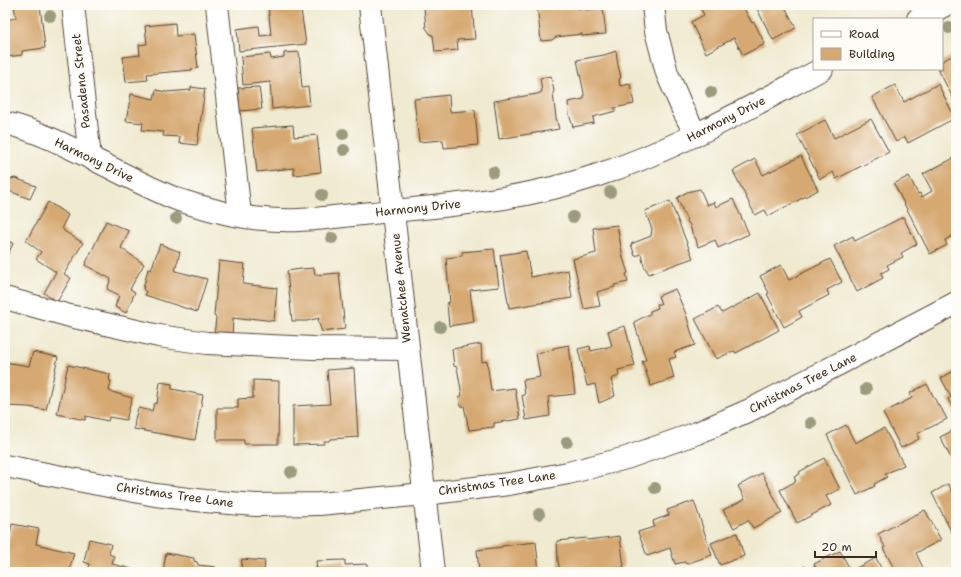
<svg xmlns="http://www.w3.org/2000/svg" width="961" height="577" viewBox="0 0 961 577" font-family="'Shantell Sans',sans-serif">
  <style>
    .building { fill: #d6a972 }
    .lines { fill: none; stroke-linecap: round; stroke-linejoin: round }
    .minor-casing { stroke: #564739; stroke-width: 24 }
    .minor { stroke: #fff; stroke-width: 22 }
    .tree { fill: #9b9b7e }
    .labels { text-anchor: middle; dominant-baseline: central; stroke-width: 3; stroke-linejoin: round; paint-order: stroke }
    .street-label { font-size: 12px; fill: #3b2a1e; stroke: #fdfcf7 }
  </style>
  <rect width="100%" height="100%" fill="#fdfcf7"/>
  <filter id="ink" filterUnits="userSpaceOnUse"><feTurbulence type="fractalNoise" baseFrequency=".025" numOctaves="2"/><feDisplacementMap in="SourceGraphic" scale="8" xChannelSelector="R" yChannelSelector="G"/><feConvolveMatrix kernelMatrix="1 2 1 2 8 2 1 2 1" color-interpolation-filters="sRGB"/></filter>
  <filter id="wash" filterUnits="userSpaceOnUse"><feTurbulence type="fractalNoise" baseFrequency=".012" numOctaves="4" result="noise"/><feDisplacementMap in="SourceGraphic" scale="16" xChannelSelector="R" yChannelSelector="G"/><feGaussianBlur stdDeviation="0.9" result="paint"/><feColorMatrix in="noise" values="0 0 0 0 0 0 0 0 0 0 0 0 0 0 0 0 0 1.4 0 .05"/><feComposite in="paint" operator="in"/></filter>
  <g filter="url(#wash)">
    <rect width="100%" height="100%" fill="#efead0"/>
    <g id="blocks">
      <g class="building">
        <path d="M 14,5 L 40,5 L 45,48 L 22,51 L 22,55 L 7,57 L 8,61 L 5,62 L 5,20 L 16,18 Z"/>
        <path d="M 268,5 L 297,5 L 298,10 L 301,10 L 306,44 L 239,51 L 237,29 L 259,26 L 260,36 L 271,35 Z"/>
        <path d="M 427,5 L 472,5 L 475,39 L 457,40 L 458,50 L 435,52 L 433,35 L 431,35 L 426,28 L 424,7 L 427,7 Z"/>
        <path d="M 537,5 L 578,5 L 578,9 L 585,7 L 586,10 L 603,8 L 606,34 L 582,36 L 582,34 L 556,37 L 552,40 L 541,41 Z"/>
        <path d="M 709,5 L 742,5 L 752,23 L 754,22 L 765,44 L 743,55 L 734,38 L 706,53 L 691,22 L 704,15 L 701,9 Z"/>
        <path d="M 755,5 L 784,5 L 796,28 L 773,40 Z"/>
        <path d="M 175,23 L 176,36 L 194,34 L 198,68 L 191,69 L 192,70 L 147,74 L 148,80 L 126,82 L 123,57 L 140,55 L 139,45 L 147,44 L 145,26 Z"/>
        <path d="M 616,51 L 618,65 L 621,78 L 619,79 L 620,86 L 630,84 L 634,104 L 614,108 L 616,111 L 593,117 L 594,123 L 573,127 L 569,114 L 568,102 L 584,99 L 584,93 L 577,60 L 604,55 Z"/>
        <path d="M 299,52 L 302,88 L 308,87 L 310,105 L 272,109 L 270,82 L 243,85 L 241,57 L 270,54 L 271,59 L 284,57 L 284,53 Z"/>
        <path d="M 956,54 L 956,104 L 938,69 L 942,69 L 942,61 Z"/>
        <path d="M 551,76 L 554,91 L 553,93 L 556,118 L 559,129 L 499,139 L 494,101 L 537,94 L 542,92 L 540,78 Z"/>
        <path d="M 938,84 L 955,118 L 908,143 L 905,137 L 896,142 L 872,97 L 895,85 L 904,102 Z"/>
        <path d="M 191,87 L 205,89 L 197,145 L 179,143 L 180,137 L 163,136 L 164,132 L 142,130 L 143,123 L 126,121 L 131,94 L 154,99 L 156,90 L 166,92 L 191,90 Z"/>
        <path d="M 259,87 L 262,109 L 240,111 L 238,88 Z"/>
        <path d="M 449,95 L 450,112 L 475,110 L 478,145 L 444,148 L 443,140 L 419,142 L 414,99 Z"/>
        <path d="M 871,119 L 889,152 L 836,179 L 833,172 L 820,179 L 797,135 L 825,120 L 834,138 Z"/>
        <path d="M 293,125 L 294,137 L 317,135 L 321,172 L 294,175 L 294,168 L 257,172 L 252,128 Z"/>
        <path d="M 801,156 L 818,190 L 768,216 L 765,210 L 755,215 L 733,171 L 755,159 L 763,175 Z"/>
        <path d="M 954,158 L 956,162 L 956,234 L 945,240 L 947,245 L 930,254 L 894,184 L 909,176 L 918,194 L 920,193 L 922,197 L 932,191 L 923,174 Z"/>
        <path d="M 5,177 L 10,179 L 15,178 L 36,186 L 30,199 L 9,191 L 5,197 Z"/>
        <path d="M 700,189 L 707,205 L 714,202 L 716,207 L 733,199 L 749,234 L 718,248 L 715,240 L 698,247 L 696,239 L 692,233 L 690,225 L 688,223 L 677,198 L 687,192 Z"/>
        <path d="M 670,201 L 693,258 L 649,274 L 644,266 L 641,254 L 635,256 L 631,244 L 651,236 L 652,229 L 645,211 Z"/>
        <path d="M 48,202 L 68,215 L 62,227 L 64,231 L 83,243 L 64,274 L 71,278 L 57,302 L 44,293 L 56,272 L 36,259 L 41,252 L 26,241 Z"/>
        <path d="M 903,217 L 917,244 L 901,253 L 903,257 L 887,265 L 889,269 L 881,273 L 883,278 L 857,292 L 834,246 L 853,236 L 855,241 Z"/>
        <path d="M 106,221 L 129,231 L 121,248 L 144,264 L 130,289 L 135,292 L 126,313 L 115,307 L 119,295 L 107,289 L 111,279 L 85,265 Z"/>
        <path d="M 617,225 L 623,258 L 628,273 L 626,274 L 628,282 L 614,285 L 615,287 L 597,292 L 600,306 L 584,309 L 573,259 L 596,253 L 593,228 Z"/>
        <path d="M 5,240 L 13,243 L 5,262 Z"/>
        <path d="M 160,244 L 180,252 L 175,271 L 207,279 L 197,312 L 145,295 L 146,292 L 143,289 L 148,269 L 151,270 Z"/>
        <path d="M 494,249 L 499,287 L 470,290 L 474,322 L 449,326 L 447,303 L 450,302 L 446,258 L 462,256 L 462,252 Z"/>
        <path d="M 526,251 L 531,277 L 568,270 L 572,298 L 509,308 L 500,255 Z"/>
        <path d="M 830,259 L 842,282 L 827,290 L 829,295 L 799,311 L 802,317 L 784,327 L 767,294 L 769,293 L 760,276 L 781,265 L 789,280 Z"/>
        <path d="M 219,261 L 245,264 L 243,284 L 277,288 L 274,321 L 249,318 L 249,320 L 233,318 L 232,338 L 214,337 L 216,317 L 214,316 Z"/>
        <path d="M 314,268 L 315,275 L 339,273 L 345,329 L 322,332 L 318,321 L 319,318 L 307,321 L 292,321 L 287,271 L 301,269 Z"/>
        <path d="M 675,289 L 686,314 L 695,345 L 674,352 L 676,357 L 669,359 L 674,378 L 651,386 L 642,361 L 646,360 L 634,322 L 650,314 L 650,311 L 658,308 L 657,304 L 661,304 L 658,296 Z"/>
        <path d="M 760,293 L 779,330 L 736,353 L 734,351 L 716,359 L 695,319 L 718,307 L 722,313 Z"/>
        <path d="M 625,326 L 635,366 L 618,370 L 619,376 L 611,379 L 615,396 L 599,403 L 595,384 L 587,386 L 578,349 L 590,346 L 591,351 L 612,346 L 608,331 Z"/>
        <path d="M 481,344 L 482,362 L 487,361 L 491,391 L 515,388 L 520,419 L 494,423 L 494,427 L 469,430 L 464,406 L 460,406 L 459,396 L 462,396 L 457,367 L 454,366 L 452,349 Z"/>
        <path d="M 569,345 L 575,394 L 548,397 L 550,416 L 526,420 L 522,395 L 525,395 L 523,380 L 540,377 L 536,353 L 553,350 L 553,348 Z"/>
        <path d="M 33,352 L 58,357 L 46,410 L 28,407 L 5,406 L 5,362 L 29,366 Z"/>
        <path d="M 68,365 L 110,374 L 109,380 L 111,381 L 109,391 L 132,398 L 126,420 L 109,417 L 108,421 L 86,416 L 85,420 L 57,414 Z"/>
        <path d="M 354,368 L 358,437 L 330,439 L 329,441 L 324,441 L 324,444 L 293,445 L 293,406 L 330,404 L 327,370 Z"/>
        <path d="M 956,370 L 956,415 L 948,399 L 951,397 L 941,378 Z"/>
        <path d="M 253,380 L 279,381 L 278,444 L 244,444 L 244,440 L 217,440 L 217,408 L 238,408 L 238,399 L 253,398 Z"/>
        <path d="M 160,382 L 172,384 L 172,389 L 203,395 L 195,440 L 134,429 L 135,419 L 138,408 L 152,411 L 154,404 L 157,403 Z"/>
        <path d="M 927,384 L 939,407 L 940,406 L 947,419 L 917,434 L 919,439 L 901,448 L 883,413 L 912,398 L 910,393 Z"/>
        <path d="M 846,425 L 855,443 L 884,428 L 904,465 L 885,474 L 887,477 L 874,484 L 875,486 L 857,495 L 827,435 Z"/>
        <path d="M 956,429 L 956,455 L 951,458 L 940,437 Z"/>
        <path d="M 824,458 L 840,489 L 826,496 L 831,505 L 797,523 L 780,490 L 796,481 L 794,477 L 800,474 L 799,472 Z"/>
        <path d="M 762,473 L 782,513 L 753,528 L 748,520 L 734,528 L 723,510 L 745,499 L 738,486 Z"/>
        <path d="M 948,484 L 952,491 L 956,488 L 956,541 L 932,493 Z"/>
        <path d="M 694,501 L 712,555 L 686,564 L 685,562 L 675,564 L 670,548 L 647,556 L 638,532 L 654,527 L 653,521 L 669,515 L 667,510 Z"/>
        <path d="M 925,510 L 941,540 L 916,553 L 924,570 L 920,572 L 896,572 L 883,548 L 885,547 L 878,534 Z"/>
        <path d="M 12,524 L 39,529 L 36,544 L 74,553 L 69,572 L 5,572 L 5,557 Z"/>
        <path d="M 737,533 L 744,556 L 720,565 L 711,543 Z"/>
        <path d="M 620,536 L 624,567 L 595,572 L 560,572 L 558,561 L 557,541 L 586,538 L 587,540 Z"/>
        <path d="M 89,539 L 111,544 L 109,554 L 114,556 L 112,564 L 144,572 L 88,572 L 90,564 L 84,562 Z"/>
        <path d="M 536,542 L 539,572 L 479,572 L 477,550 L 502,547 L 502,546 Z"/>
        <path d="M 840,551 L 851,571 L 876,558 L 883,572 L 818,572 L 814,564 Z"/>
        <path d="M 166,553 L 194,558 L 194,561 L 197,562 L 198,565 L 216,567 L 215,572 L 163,572 Z"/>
        <path d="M 242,559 L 265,561 L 264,572 L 241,572 Z"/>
        <path d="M 345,560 L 345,565 L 367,564 L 367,572 L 317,572 L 316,561 Z"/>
        <path d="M 805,566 L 809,572 L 794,572 Z"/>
      </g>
    </g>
  </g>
  <g filter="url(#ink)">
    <use href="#blocks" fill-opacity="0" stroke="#564739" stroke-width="1"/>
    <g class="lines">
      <defs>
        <g id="minor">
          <path d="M 73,5 L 90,158"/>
          <path d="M 217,5 L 240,215"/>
          <path d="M 370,5 L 433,572"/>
          <path d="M 653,5 L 656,31 L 667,73 L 683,110 L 696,135"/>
          <path d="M 918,19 L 945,5"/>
          <path d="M 5,123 C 36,130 65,145 93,159 C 122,173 150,189 179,200 C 191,204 205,208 217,211 C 241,218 273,221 299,220 C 323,219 348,215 372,213 C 447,206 523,200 595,176 C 675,150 748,108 822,69"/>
          <path d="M 5,298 L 70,316 L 159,336 L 207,343 L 313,348 L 408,349"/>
          <path d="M 5,466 L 155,495 L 205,501 L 256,505 L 319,504 L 424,494 L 509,484 L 568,473 L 626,458 L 697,433 L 752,409 L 956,303"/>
        </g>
      </defs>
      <use href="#minor" class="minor-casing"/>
      <use href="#minor" class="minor"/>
    </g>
    <g class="tree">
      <circle cx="50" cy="16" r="6"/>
      <circle cx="949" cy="28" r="6"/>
      <circle cx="711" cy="92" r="6"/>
      <circle cx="343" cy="134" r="6"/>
      <circle cx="344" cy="150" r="6"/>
      <circle cx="493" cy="172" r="6"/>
      <circle cx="610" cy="192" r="6"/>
      <circle cx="322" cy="195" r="6"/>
      <circle cx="573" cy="217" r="6"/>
      <circle cx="176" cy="218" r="6"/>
      <circle cx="332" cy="238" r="6"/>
      <circle cx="440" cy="327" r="6"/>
      <circle cx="866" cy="389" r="6"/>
      <circle cx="811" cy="423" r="6"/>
      <circle cx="567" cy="442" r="6"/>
      <circle cx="291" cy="472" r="6"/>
      <circle cx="655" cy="488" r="6"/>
      <circle cx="539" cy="514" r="6"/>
    </g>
  </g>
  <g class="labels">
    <g class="street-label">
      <text transform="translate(81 81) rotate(-96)">Pasadena Street</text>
      <text transform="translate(726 119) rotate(-27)">Harmony Drive</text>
      <text transform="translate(94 160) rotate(26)">Harmony Drive</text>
      <text transform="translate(418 208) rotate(-6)">Harmony Drive</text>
      <text transform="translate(401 288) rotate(-96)">Wenatchee Avenue</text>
      <text transform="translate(803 383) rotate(-27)">Christmas Tree Lane</text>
      <text transform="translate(497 483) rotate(-8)">Christmas Tree Lane</text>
      <text transform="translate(175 495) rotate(8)">Christmas Tree Lane</text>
    </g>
  </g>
  <rect width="961" height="577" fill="none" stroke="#fdfcf7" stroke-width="20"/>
  <rect x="813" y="18" width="130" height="52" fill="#fdfcf7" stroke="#afa8a0"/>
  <rect x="821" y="31" width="20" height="6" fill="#ffffff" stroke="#afa8a0"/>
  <text x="849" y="38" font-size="12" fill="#3b2a1e">Road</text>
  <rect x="821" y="48" width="20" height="12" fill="#d6a972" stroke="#afa8a0"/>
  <text x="849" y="58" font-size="12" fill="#3b2a1e">Building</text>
  <path d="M815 551v6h61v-6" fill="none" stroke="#3b2a1e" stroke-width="2"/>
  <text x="821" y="551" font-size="12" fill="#3b2a1e" stroke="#fdfcf7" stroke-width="3" paint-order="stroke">20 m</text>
</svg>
